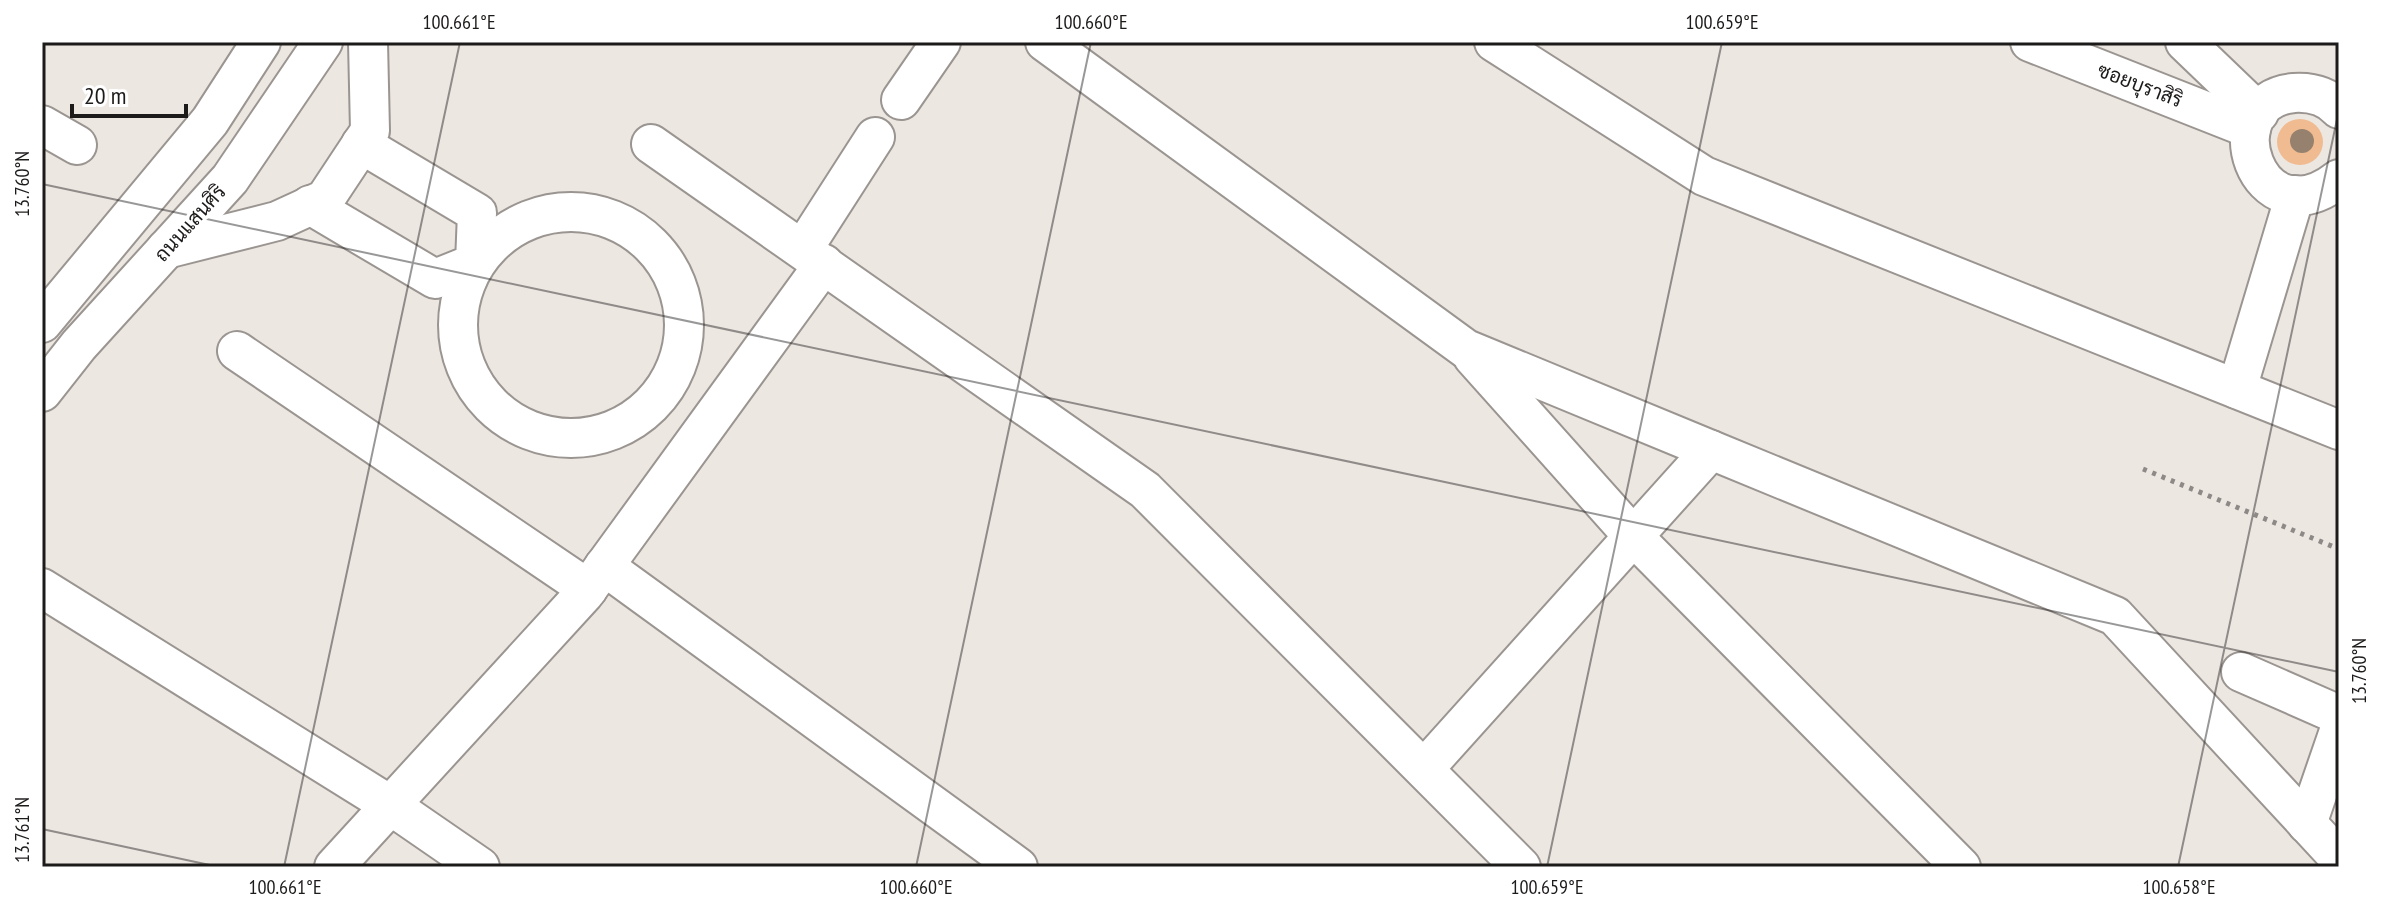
<svg xmlns="http://www.w3.org/2000/svg" width="2381" height="909" viewBox="0 0 2381 909" font-family="'PT Sans Narrow',Sarabun,sans-serif">
  <style>
    .green { fill: #f0bb90 }
    .lines { fill: none; stroke-linecap: round; stroke-linejoin: round }
    .street-casing { stroke: #9b9591; stroke-width: 42 }
    .path { stroke: #8d8986; stroke-width: 5; stroke-dasharray: 4 6; stroke-linecap: butt }
    .street { stroke: #fff; stroke-width: 38 }
    .tree { fill: #95816e }
    .ticks { fill: none; stroke: #1d1b1a; stroke-width: 2; stroke-opacity: 0.45 }
    .labels { text-anchor: middle; dominant-baseline: central; stroke-width: 7; stroke-linejoin: round; paint-order: stroke }
    .street-label { font-size: 20px; fill: #1d1b1a; stroke: #fff }
    .neatline { fill: none; stroke: #1d1b1a; stroke-width: 3 }
    .ticks-label { font-size: 20px; text-anchor: middle; fill: #1d1b1a }
  </style>
  <rect width="100%" height="100%" fill="#ede7e2"/>
  <circle class="green" cx="2300" cy="142" r="23"/>
  <g class="lines">
    <defs>
      <g id="street">
        <path d="M 1045,42 L 1466,349 L 1711,450 L 1424,769"/>
        <path d="M 1494,42 L 1704,176 L 2339,430"/>
        <path d="M 2030,42 L 2251,129"/>
        <path d="M 2185,42 L 2259,113"/>
        <path d="M 901,100 L 941,42"/>
        <path d="M 2339,109 C 2327,96 2311,92 2294,93 C 2211,100 2256,244 2339,179"/>
        <path d="M 42,125 L 77,145"/>
        <path d="M 651,144 L 1145,490 L 1521,867"/>
        <path d="M 310,205 L 435,279 L 475,263 L 477,213 L 361,144"/>
        <circle cx="571" cy="325" r="113"/>
        <path d="M 166,249 L 277,221 L 325,199 L 370,131 L 368,42"/>
        <path d="M 803,249 L 875,137"/>
        <path d="M 42,323 L 210,121 L 261,42"/>
        <path d="M 237,351 L 588,589"/>
        <path d="M 1473,357 L 1633,536 L 1961,867"/>
        <path d="M 2237,389 L 2295,195"/>
        <path d="M 42,392 L 79,345 L 230,179 L 323,42"/>
        <path d="M 1711,450 L 2115,616 L 2339,858"/>
        <path d="M 604,566 L 1018,867"/>
        <path d="M 42,588 L 390,805 L 480,867"/>
        <path d="M 2241,672 L 2339,715"/>
        <path d="M 2307,824 L 2339,731"/>
        <path d="M 334,867 L 584,594 L 824,264"/>
      </g>
    </defs>
    <use href="#street" class="street-casing"/>
    <path class="path" d="M 2143,469 L 2339,549"/>
    <use href="#street" class="street"/>
  </g>
  <circle class="tree" cx="2302" cy="141" r="12"/>
  <path class="ticks" d="M 42,184 L 2339,672M 42,829 L 219,867M 284,867 L 460,42M 916,867 L 1091,42M 1547,867 L 1722,42M 2178,867 L 2339,110"/>
  <g class="labels">
    <g class="street-label">
      <text transform="translate(2140 85) rotate(21)">ซอยบุราสิริ</text>
      <text transform="translate(190 223) rotate(-48)">ถนนแสนศิริ</text>
    </g>
  </g>
  <rect width="2381" height="909" fill="none" stroke="#ffffff" stroke-width="88"/>
  <path d="M72 104v12h114v-12" fill="none" stroke="#1d1b1a" stroke-width="4"/>
  <text x="84" y="104" font-size="24" fill="#1d1b1a" stroke="#ffffff" stroke-width="6" paint-order="stroke">20 m</text>
  <rect x="44" y="44" width="2293" height="821" class="neatline"/>
  <g class="ticks-label">
    <text x="459" y="29">100.661°E</text>
    <text x="1091" y="29">100.660°E</text>
    <text x="1722" y="29">100.659°E</text>
    <text transform="translate(22 184) rotate(-90)" y="7">13.760°N</text>
    <text transform="translate(2359 671) rotate(-90)" y="7">13.760°N</text>
    <text transform="translate(22 830) rotate(-90)" y="7">13.761°N</text>
    <text x="285" y="894">100.661°E</text>
    <text x="916" y="894">100.660°E</text>
    <text x="1547" y="894">100.659°E</text>
    <text x="2179" y="894">100.658°E</text>
  </g>
</svg>
